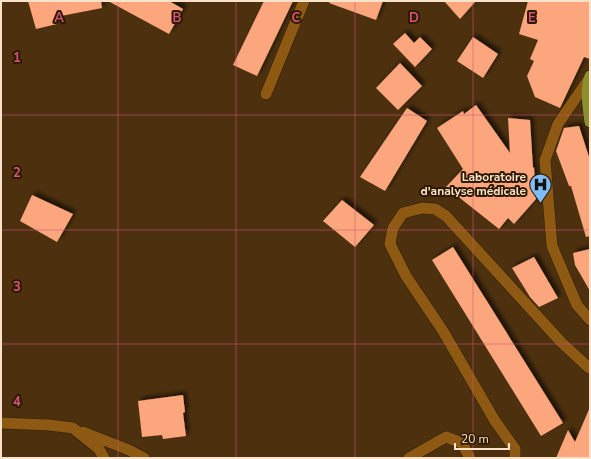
<svg xmlns="http://www.w3.org/2000/svg" width="591" height="459" viewBox="0 0 591 459" font-family="'Nunito Sans',sans-serif">
  <style>
    .building { fill: #fba67b; filter: url(#shadow) }
    .lines { fill: none; stroke-linecap: round; stroke-linejoin: round }
    .minor-casing { stroke: #2c1b07; stroke-width: 12 }
    .primary-casing { stroke: #2c1b07; stroke-width: 12 }
    .minor { stroke: #8d5913; stroke-width: 11 }
    .primary { stroke: #8a902d; stroke-width: 11 }
    .grid { fill: none; stroke: #d3557c; stroke-width: 1; stroke-opacity: 0.55 }
    .labels { text-anchor: middle; dominant-baseline: central; stroke-width: 4; stroke-linejoin: round; paint-order: stroke }
    .poi-label { font-size: 12px; font-weight: bold; fill: #fbe2ca; stroke: #2f1900; text-anchor: end }
    .grid-label { font-size: 13px; text-anchor: middle; font-weight: bold; fill: #d3557c; stroke: #2f1900; stroke-width: 4; stroke-linejoin: round; paint-order: stroke }
  </style>
  <defs>
    <filter id="shadow"><feDropShadow dx="3.5" dy="-3.5" stdDeviation="2" flood-color="#0009"/></filter>
  </defs>
  <rect width="100%" height="100%" fill="#4d310f"/>
  <g class="building">
    <path d="M 28,1 L 101,1 L 102,8 L 56,17 L 57,24 L 36,29 Z"/>
    <path d="M 108,1 L 169,1 L 183,9 L 169,34 Z"/>
    <path d="M 264,1 L 293,1 L 257,76 L 233,65 Z"/>
    <path d="M 330,1 L 383,1 L 376,20 L 329,3 Z"/>
    <path d="M 444,1 L 476,1 L 460,19 Z"/>
    <path d="M 528,1 L 590,1 L 590,59 L 584,57 L 560,108 L 535,97 L 527,76 L 534,61 L 530,59 L 538,40 L 519,34 Z"/>
    <path d="M 405,33 L 414,43 L 420,37 L 432,49 L 415,67 L 393,44 Z"/>
    <path d="M 473,37 L 498,54 L 483,78 L 457,61 Z"/>
    <path d="M 400,63 L 422,86 L 398,110 L 376,88 Z"/>
    <path d="M 476,105 L 510,153 L 508,118 L 530,120 L 533,168 L 534,167 L 536,199 L 514,224 L 508,218 L 499,229 L 446,187 L 463,169 L 437,128 L 463,111 L 464,114 Z"/>
    <path d="M 407,108 L 427,121 L 385,191 L 360,177 Z"/>
    <path d="M 579,126 L 590,160 L 590,236 L 586,237 L 571,186 L 569,186 L 556,151 L 564,128 Z"/>
    <path d="M 32,195 L 73,214 L 57,242 L 20,221 Z"/>
    <path d="M 342,200 L 374,225 L 355,247 L 323,221 Z"/>
    <path d="M 453,247 L 563,423 L 541,436 L 432,260 Z"/>
    <path d="M 590,249 L 590,291 L 575,265 L 573,253 Z"/>
    <path d="M 534,257 L 558,298 L 539,307 L 530,297 L 512,268 Z"/>
    <path d="M 183,395 L 185,412 L 183,413 L 186,436 L 163,439 L 162,435 L 142,437 L 138,401 Z"/>
    <path d="M 590,407 L 590,458 L 556,458 L 568,430 L 575,442 Z"/>
  </g>
  <g class="lines">
    <defs>
      <g id="minor">
        <path d="M 588,80 L 558,124 L 545,160 L 552,246 L 577,305 L 590,320"/>
        <path d="M 266,94 L 304,1"/>
        <path d="M 1,423 L 49,425 L 73,428 L 99,449 L 104,458"/>
        <path d="M 83,432 L 129,450 L 144,458"/>
        <path d="M 409,458 L 446,437 L 462,443 L 470,458"/>
        <path d="M 515,458 L 515,449 L 495,421 L 443,331 L 406,276 L 390,244 L 393,228 L 403,213 L 422,208 L 435,209 L 446,216 L 561,342 L 589,368 L 590,368"/>
      </g>
      <path id="primary" d="M 590,76 C 585,90 588,107 590,122"/>
    </defs>
    <use href="#minor" class="minor-casing"/>
    <use href="#primary" class="primary-casing"/>
    <use href="#minor" class="minor"/>
    <use href="#primary" class="primary"/>
  </g>
  <path class="grid" d="M 118,1 L 118,458M 236,1 L 236,458M 355,1 L 355,458M 473,1 L 473,458M 1,115 L 590,115M 1,230 L 590,230M 1,344 L 590,344"/>
  <defs>
    <symbol id="hospital-pin" viewBox="-11 -11 22 30"><path d="M0 17L-7.5 6A9.5 9.5 0 1 1 7.5 6Z" fill="#7dbef9" stroke="#2f1900"/><path d="M-5-5h3v3.5h4V-5h3V5h-3V1.5h-4V5h-3Z" fill="#111"/></symbol>
  </defs>
  <g fill-rule="evenodd">
    <use href="#hospital-pin" x="528" y="172" width="25" height="34"/>
  </g>
  <g class="labels">
    <g class="poi-label">
      <text x="526" y="177">Laboratoire<tspan x="526" dy="14">d'analyse médicale</tspan></text>
    </g>
  </g>
  <g class="grid-label">
    <text x="59" y="22">A</text>
    <text x="177" y="22">B</text>
    <text x="296" y="22">C</text>
    <text x="414" y="22">D</text>
    <text x="532" y="22">E</text>
    <text x="17" y="62">1</text>
    <text x="17" y="177">2</text>
    <text x="17" y="291">3</text>
    <text x="17" y="406">4</text>
  </g>
  <rect width="591" height="459" fill="none" stroke="#fbe2ca" stroke-width="4"/>
  <path d="M455 443v6h54v-6" fill="none" stroke="#fbe2ca" stroke-width="2"/>
  <text x="461" y="443" font-size="12" fill="#fbe2ca" stroke="#2f1900" stroke-width="3" paint-order="stroke">20 m</text>
</svg>
